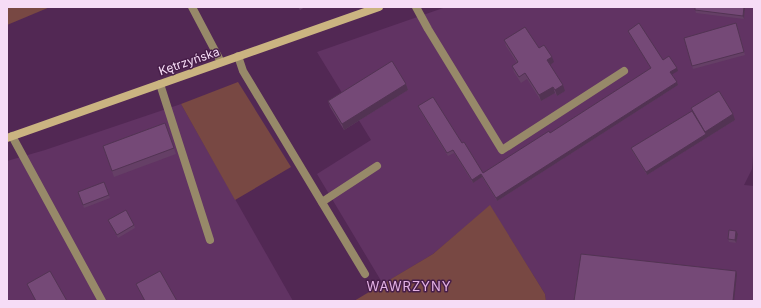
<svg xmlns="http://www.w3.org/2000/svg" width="761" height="308" viewBox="0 0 761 308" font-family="Inter,sans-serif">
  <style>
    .built { fill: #613363 }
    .green { fill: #784843 }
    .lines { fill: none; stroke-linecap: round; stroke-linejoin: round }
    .lane { stroke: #978969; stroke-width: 8 }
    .street { stroke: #978969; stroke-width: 8 }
    .secondary { stroke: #cbb481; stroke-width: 8 }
    .wall { fill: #653f66 }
    .shaded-wall { fill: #523353 }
    .building { fill: #754977; stroke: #523353 }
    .labels { text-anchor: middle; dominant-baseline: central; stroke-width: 3; stroke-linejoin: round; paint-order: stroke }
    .street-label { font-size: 12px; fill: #f6dcf6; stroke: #471e49 }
    .neighbourhood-label { font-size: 13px; letter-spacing: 1px; fill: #e4b2e5; stroke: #471e49 }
  </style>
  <rect width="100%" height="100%" fill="#522854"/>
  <g class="built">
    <path d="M 446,7 L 754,7 L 754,143 L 752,169 L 744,185 L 754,186 L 754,301 L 546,301 L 545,294 L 490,206 L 433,254 L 383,284 L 317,174 L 371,140 L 317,52 Z"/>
    <path d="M 181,104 L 293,301 L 7,301 L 7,161 L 45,150 Z"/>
  </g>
  <g class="green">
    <path d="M 7,7 L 50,7 L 7,25 Z"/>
    <path d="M 238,82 L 291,167 L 235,200 L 181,104 Z"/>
    <path d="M 490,205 L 545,294 L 546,301 L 354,301 L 433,254 Z"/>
  </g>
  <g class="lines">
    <g class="lane">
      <path d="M 416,7 L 428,29 L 502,150 L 624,71"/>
      <path d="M 238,56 L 243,71 L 365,274"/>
      <path d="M 160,84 L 210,240"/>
      <path d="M 12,136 L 102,301"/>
      <path d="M 322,202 L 377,166"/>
    </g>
    <path class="street" d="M 192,7 L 221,62"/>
    <path class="secondary" d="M 7,138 L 379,7"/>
  </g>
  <g class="wall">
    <path d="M 298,7 L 305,7 L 300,10 Z"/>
    <path d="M 745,7 L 744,19 L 696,13 L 695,10 Z"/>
    <path d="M 737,26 L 745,55 L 693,69 L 692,66 Z"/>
    <path d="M 628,31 L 663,60 L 678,71 L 672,74 L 677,82 L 678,85 L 497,201 L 482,177 L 473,183 L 454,153 L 448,156 L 419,109 L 418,106 L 462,143 L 483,173 L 550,133 L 651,68 L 629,34 Z"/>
    <path d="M 504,40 L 539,48 L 554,62 L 550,65 L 565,91 L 557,96 L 555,93 L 541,101 L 527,79 L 521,83 L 514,72 L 512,66 L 517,63 L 506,46 Z"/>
    <path d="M 406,84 L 408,90 L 344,130 L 330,107 L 328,101 Z"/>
    <path d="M 691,108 L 735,120 L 647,175 L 632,151 L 631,148 L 692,111 Z"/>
    <path d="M 165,123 L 176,154 L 114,177 L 103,146 Z"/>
    <path d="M 104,182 L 110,198 L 84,208 L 78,192 Z"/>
    <path d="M 108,220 L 134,225 L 135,228 L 118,238 Z"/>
    <path d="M 736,231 L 738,234 L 736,243 L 729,242 L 728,239 Z"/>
  </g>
  <g class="shaded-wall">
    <path d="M 744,7 L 745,7 L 744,19 L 743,16 Z"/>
    <path d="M 552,57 L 554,62 L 549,66 L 547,60 Z"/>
    <path d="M 677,68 L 678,71 L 671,75 L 670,72 Z"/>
    <path d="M 677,82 L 678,85 L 497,201 L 496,198 Z"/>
    <path d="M 406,84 L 408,90 L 344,130 L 342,124 Z"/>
    <path d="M 563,85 L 565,91 L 557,96 L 555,90 Z"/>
    <path d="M 553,87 L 555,93 L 541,101 L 539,95 Z"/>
    <path d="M 733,114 L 735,120 L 647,175 L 646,172 L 706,134 L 705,132 Z"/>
    <path d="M 481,174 L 482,177 L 473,183 L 472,180 Z"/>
    <path d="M 736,231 L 738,234 L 736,243 L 735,240 Z"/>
    <path d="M 736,271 L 737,274 L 734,301 L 733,301 Z"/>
  </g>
  <g class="building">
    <path d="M 695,7 L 744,7 L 743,16 L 695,10 Z"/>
    <path d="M 639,23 L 663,60 L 669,56 L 677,68 L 670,72 L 677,82 L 496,198 L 481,174 L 472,180 L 453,150 L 447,153 L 418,106 L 433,97 L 462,143 L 464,142 L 483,173 L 549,131 L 550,133 L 651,68 L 628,31 Z"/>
    <path d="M 736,23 L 744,52 L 692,66 L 684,38 Z"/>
    <path d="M 525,27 L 539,48 L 544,45 L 552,57 L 547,60 L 563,85 L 555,90 L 553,87 L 539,95 L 525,73 L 519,77 L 512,66 L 518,62 L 504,40 Z"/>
    <path d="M 392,61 L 406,84 L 342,124 L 328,101 Z"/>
    <path d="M 719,91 L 733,114 L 705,132 L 691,108 Z"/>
    <path d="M 692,111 L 706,134 L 646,172 L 631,148 Z"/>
    <path d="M 165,123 L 174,148 L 112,171 L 103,146 Z"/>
    <path d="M 104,182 L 109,195 L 83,205 L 78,192 Z"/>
    <path d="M 126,210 L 134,225 L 117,235 L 108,220 Z"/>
    <path d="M 729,230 L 736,231 L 735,240 L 728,239 Z"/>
    <path d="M 581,254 L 736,271 L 733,301 L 574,301 Z"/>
    <path d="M 50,271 L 67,301 L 36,301 L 27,284 Z"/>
    <path d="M 160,271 L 177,301 L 145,301 L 136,284 Z"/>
  </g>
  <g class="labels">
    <g class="street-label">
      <text transform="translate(189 61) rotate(-19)">Kętrzyńska</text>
    </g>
    <g class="neighbourhood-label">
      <text x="409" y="286">WAWRZYNY</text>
    </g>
  </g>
  <rect width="761" height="308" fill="none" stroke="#f6dcf6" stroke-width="16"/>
</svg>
